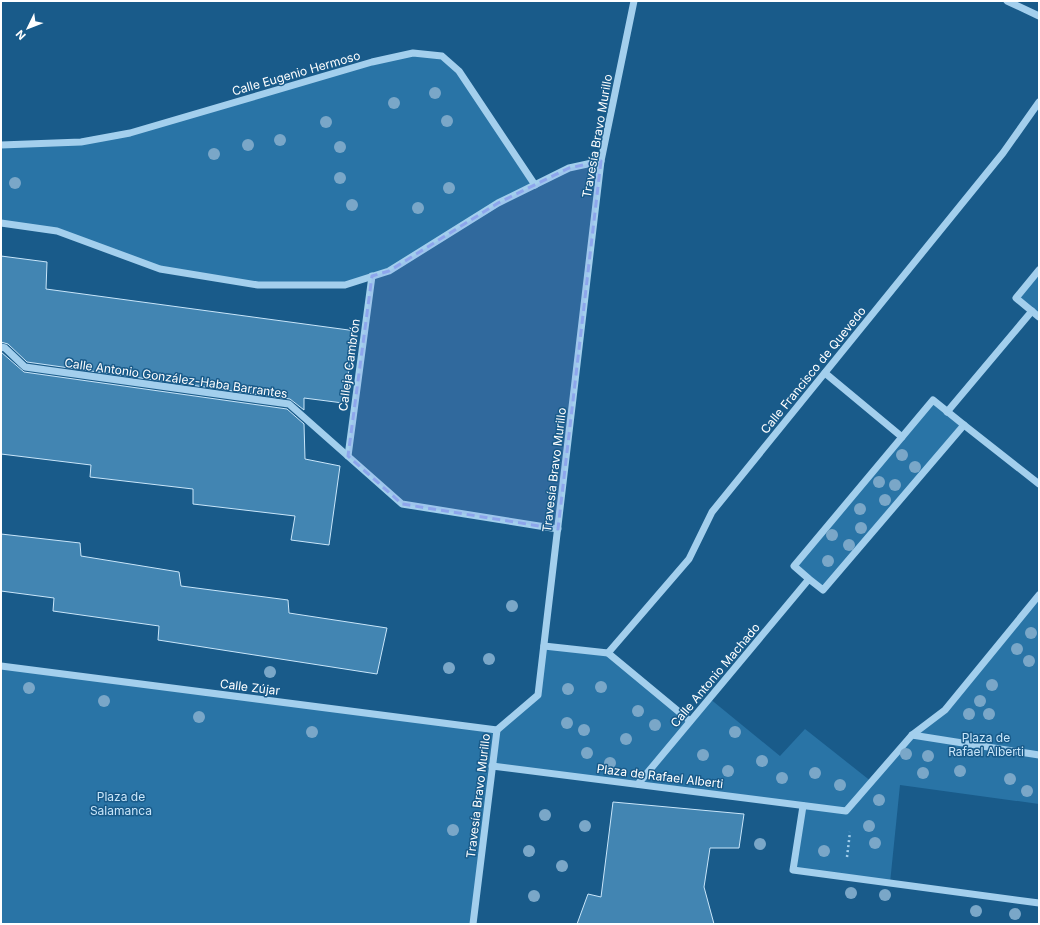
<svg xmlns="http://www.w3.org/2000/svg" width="1040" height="925" viewBox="0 0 1040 925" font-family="Inter,sans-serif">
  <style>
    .green { fill: #2974a6 }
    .building { fill: #4285b2; stroke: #c9e6fa }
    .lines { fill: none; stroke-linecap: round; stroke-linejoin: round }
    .path { stroke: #a3cfed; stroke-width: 2.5; stroke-dasharray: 2 3; stroke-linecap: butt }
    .minor { stroke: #a3cfed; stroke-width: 7 }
    .tree { fill: #7aa7c8 }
    .marked { fill: #8ea6ec; fill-opacity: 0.2; stroke: #8ea6ec; stroke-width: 3; stroke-dasharray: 8 5; stroke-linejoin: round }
    .labels { text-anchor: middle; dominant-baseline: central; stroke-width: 3; stroke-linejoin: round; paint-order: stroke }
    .street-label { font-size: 12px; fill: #fff; stroke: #195b8a }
    .park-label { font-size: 12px; fill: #c9e6fa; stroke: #195b8a }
  </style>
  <rect width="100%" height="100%" fill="#195b8a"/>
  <g class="green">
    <path d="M 413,53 L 442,56 L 459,71 L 535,185 L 389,271 L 345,285 L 258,285 L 160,269 L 57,231 L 1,223 L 1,145 L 81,142 L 130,133 Z"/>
    <path d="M 1039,270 L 1039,317 L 1016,298 Z"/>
    <path d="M 933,400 L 964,425 L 823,590 L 794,566 Z"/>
    <path d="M 1039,595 L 1039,804 L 900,785 L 890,883 L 793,870 L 803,806 L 493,766 L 473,924 L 1,924 L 1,666 L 496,730 L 538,695 L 544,646 L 608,653 L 690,721 L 709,698 L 780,756 L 805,729 L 872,782 L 912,735 L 945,710 Z"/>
  </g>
  <g class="building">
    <path d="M 1,256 L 47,262 L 46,289 L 356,331 L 343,403 L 304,398 L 304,410 L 290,399 L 27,362 L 8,344 L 1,342 Z"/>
    <path d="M 1,352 L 24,372 L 287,409 L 304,424 L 305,459 L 340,466 L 329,545 L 291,540 L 295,516 L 193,504 L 193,489 L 90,477 L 91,465 L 1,454 Z"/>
    <path d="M 1,534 L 80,543 L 81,556 L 179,572 L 181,586 L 288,600 L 289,613 L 387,628 L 377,674 L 158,640 L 159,626 L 53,611 L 54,598 L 1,591 Z"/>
    <path d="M 613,802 L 744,814 L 739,848 L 710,848 L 704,887 L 714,924 L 577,924 L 588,894 L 601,897 Z"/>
  </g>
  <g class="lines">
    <path class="path" d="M 847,857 L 850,832"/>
    <g class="minor">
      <path d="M 1007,1 L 1039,16"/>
      <path d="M 1,145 L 81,142 L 130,133 L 372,62 L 413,53 L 442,56 L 459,71 L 535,185"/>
      <path d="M 1,223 L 57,231 L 160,269 L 258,285 L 345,285 L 389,271 L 498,203 L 569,168 L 601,161"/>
      <path d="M 1039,270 L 1016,298 L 1039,317"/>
      <path d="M 1,347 L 5,348 L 25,367 L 289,404 L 402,504 L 558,529"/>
      <path d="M 825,373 L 902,437"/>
      <path d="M 947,412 L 1032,311"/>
      <path d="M 964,425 L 1039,484"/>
      <path d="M 348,456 L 372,276"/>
      <path d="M 544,646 L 608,653 L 690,721"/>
      <path d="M 608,653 L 689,559 L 712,512 L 1003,153 L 1039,102"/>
      <path d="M 1,666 L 497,730"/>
      <path d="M 912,735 L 1039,755"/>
      <path d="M 492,766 L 846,811 L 912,735 L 945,710 L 1039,595"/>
      <path d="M 638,784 L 809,579 L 823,590 L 964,425 L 933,400 L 794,566 L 809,579"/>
      <path d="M 803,806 L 793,870 L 1039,903"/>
      <path d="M 473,924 L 497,730 L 538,695 L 601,161 L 634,1"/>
    </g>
  </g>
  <g class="tree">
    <circle cx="435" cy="93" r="6"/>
    <circle cx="394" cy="103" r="6"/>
    <circle cx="447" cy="121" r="6"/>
    <circle cx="326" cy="122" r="6"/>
    <circle cx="280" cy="140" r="6"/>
    <circle cx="248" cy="145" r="6"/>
    <circle cx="340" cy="147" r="6"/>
    <circle cx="214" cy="154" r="6"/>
    <circle cx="340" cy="178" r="6"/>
    <circle cx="15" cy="183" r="6"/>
    <circle cx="449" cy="188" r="6"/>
    <circle cx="352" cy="205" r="6"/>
    <circle cx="418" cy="208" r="6"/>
    <circle cx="902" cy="455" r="6"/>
    <circle cx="915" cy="467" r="6"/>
    <circle cx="879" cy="482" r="6"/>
    <circle cx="895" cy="485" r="6"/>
    <circle cx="885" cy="500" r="6"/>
    <circle cx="860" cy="509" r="6"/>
    <circle cx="861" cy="528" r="6"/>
    <circle cx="832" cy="535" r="6"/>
    <circle cx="849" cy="545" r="6"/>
    <circle cx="828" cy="561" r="6"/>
    <circle cx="512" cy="606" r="6"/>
    <circle cx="1031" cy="633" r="6"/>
    <circle cx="1017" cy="649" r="6"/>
    <circle cx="489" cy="659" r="6"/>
    <circle cx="1029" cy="661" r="6"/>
    <circle cx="449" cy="668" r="6"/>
    <circle cx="270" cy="672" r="6"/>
    <circle cx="992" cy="685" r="6"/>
    <circle cx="601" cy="687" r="6"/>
    <circle cx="29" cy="688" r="6"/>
    <circle cx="568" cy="689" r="6"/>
    <circle cx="104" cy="701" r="6"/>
    <circle cx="980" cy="701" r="6"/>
    <circle cx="638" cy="711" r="6"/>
    <circle cx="969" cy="714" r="6"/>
    <circle cx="989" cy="714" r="6"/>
    <circle cx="199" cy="717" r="6"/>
    <circle cx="567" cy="723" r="6"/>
    <circle cx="655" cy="725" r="6"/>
    <circle cx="584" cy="730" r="6"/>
    <circle cx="312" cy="732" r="6"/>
    <circle cx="735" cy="732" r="6"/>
    <circle cx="626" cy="739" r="6"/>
    <circle cx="587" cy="753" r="6"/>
    <circle cx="906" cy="754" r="6"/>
    <circle cx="703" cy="755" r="6"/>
    <circle cx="928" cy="756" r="6"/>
    <circle cx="762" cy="761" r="6"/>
    <circle cx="610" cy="763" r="6"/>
    <circle cx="728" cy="771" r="6"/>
    <circle cx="960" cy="771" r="6"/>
    <circle cx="815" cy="773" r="6"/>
    <circle cx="923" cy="773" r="6"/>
    <circle cx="782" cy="778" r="6"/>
    <circle cx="1010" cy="779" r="6"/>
    <circle cx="840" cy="785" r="6"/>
    <circle cx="1027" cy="791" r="6"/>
    <circle cx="879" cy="800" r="6"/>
    <circle cx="545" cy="815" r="6"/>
    <circle cx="585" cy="826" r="6"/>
    <circle cx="869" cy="826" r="6"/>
    <circle cx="453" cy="830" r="6"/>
    <circle cx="875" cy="843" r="6"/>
    <circle cx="760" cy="844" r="6"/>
    <circle cx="529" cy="851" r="6"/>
    <circle cx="824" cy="851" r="6"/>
    <circle cx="562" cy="866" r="6"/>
    <circle cx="851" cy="893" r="6"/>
    <circle cx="885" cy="895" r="6"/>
    <circle cx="534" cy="896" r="6"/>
    <circle cx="976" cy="911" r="6"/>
    <circle cx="1015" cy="914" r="6"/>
  </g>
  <path class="marked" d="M 601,161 L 558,529 L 402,504 L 348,456 L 372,276 L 389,271 L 498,203 L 569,168 Z"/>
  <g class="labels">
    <g class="street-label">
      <text transform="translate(296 73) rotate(-16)">Calle Eugenio Hermoso</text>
      <text transform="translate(597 136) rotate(-80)">Travesía Bravo Murillo</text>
      <text transform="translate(349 365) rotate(-82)">Calleja Cambrón</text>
      <text transform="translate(813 370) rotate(-51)">Calle Francisco de Quevedo</text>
      <text transform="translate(176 378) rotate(8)">Calle Antonio González-Haba Barrantes</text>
      <text transform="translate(554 470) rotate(-83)">Travesía Bravo Murillo</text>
      <text transform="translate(715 675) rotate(-50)">Calle Antonio Machado</text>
      <text transform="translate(250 687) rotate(7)">Calle Zújar</text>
      <text transform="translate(660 776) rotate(7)">Plaza de Rafael Alberti</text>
      <text transform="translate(478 796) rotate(-83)">Travesía Bravo Murillo</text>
    </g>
    <g class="park-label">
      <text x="986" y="737">Plaza de<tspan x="986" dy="14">Rafael Alberti</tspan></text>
      <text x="121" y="796">Plaza de<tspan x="121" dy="14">Salamanca</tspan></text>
    </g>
  </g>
  <rect width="1040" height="925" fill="none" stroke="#ffffff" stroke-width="4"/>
  <g transform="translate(28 28) rotate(227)" stroke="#195b8a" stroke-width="3" paint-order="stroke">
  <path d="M0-3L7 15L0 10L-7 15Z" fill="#ffffff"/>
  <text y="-6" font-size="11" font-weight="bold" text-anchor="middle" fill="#ffffff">N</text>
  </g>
</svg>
